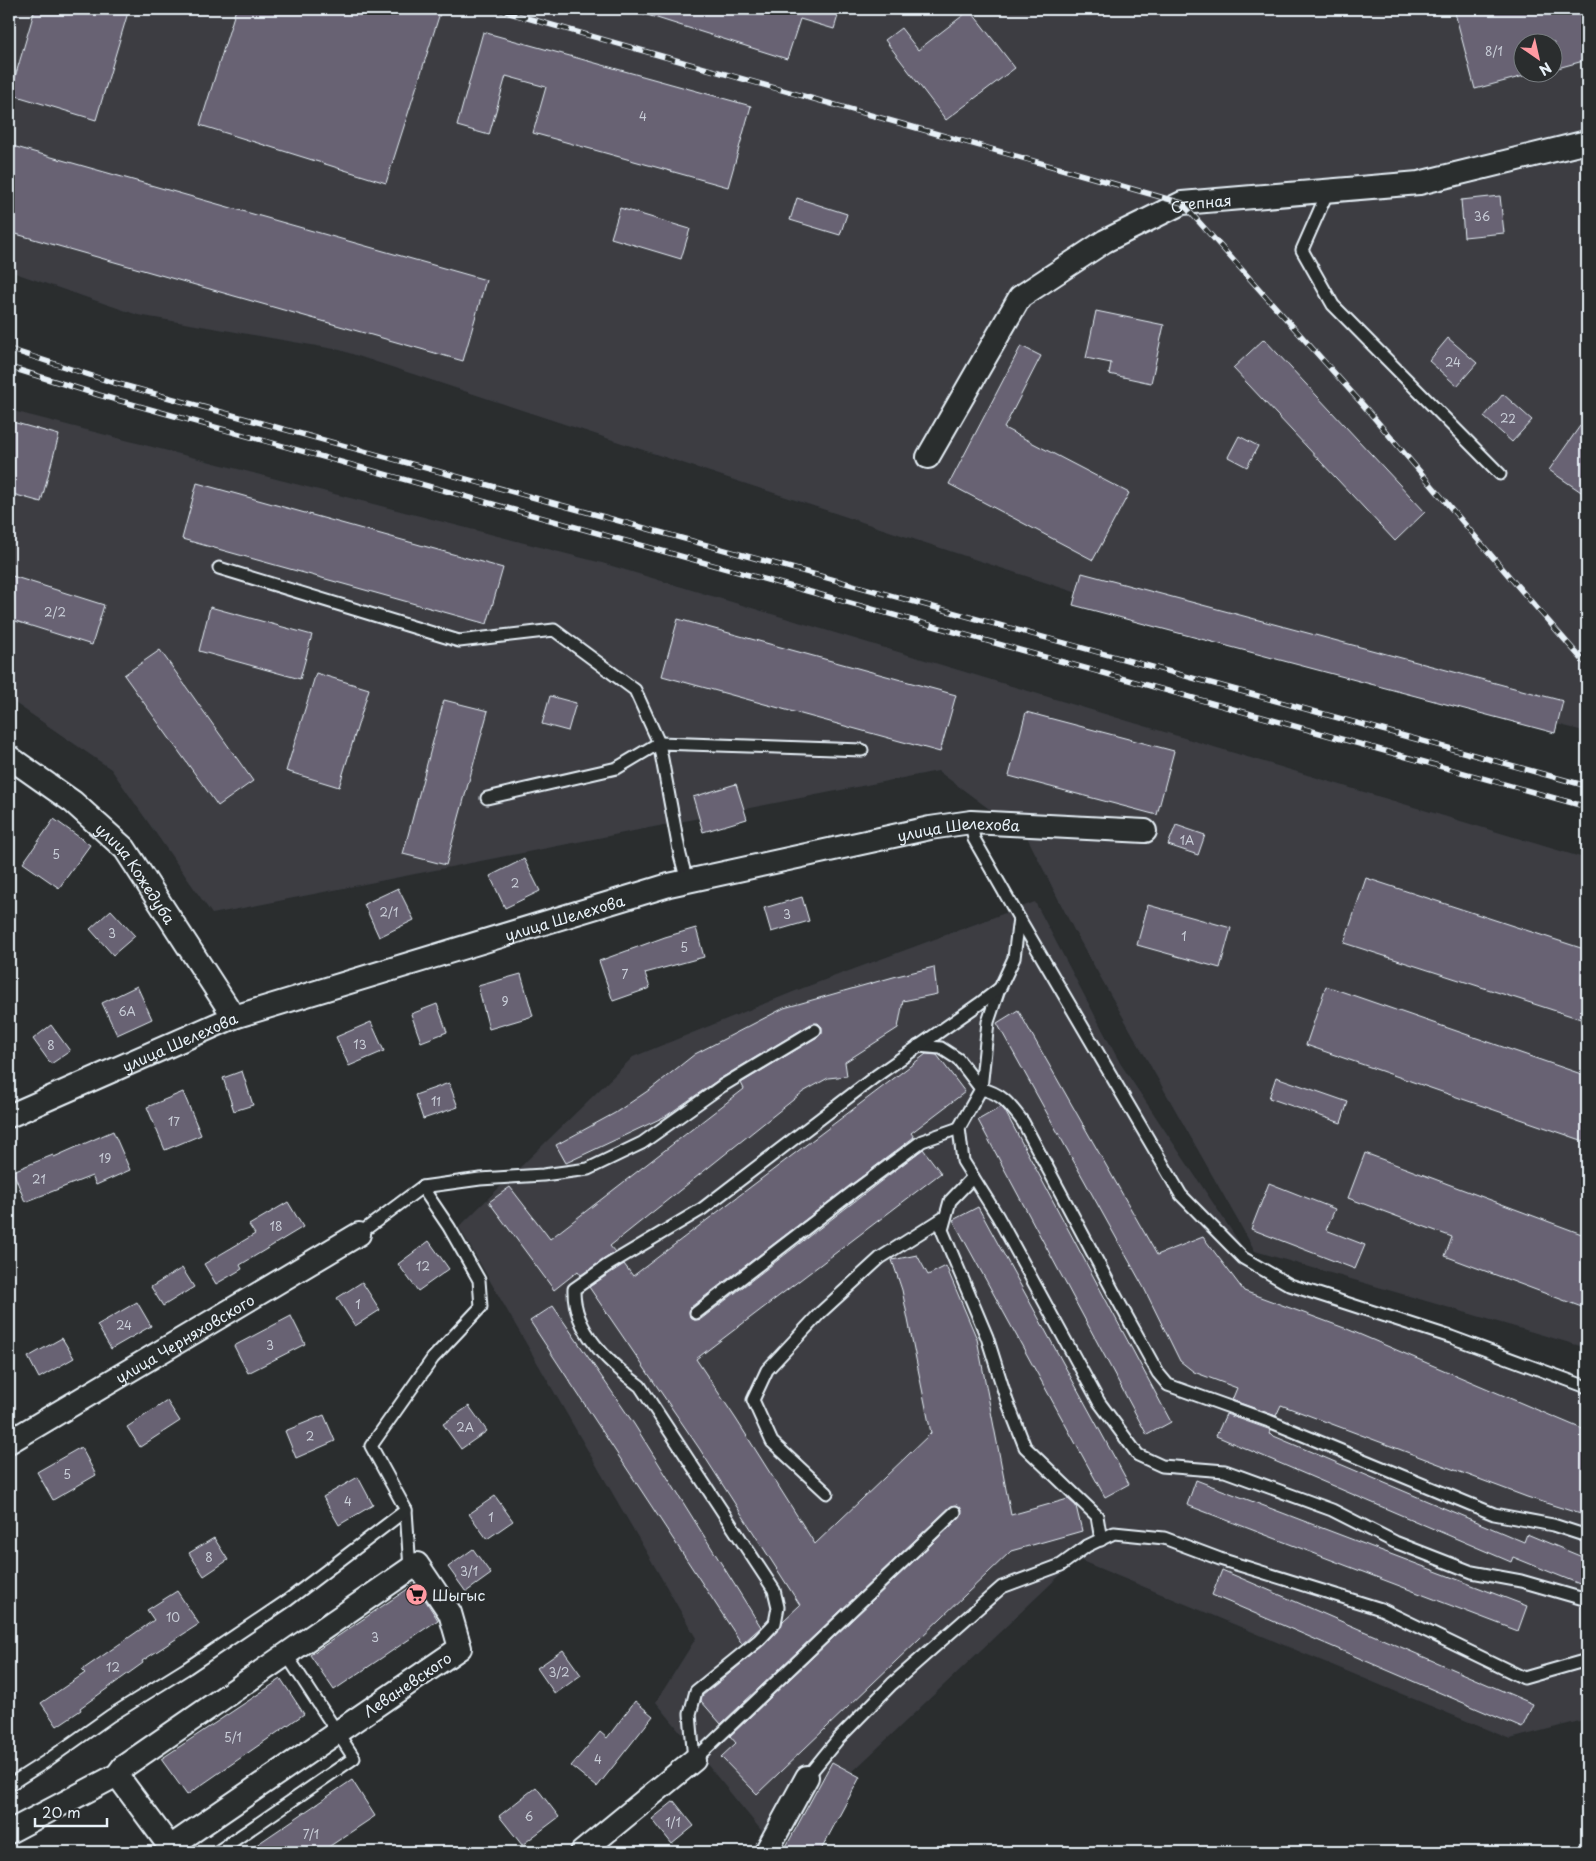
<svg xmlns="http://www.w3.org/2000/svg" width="1596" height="1861" viewBox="0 0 1596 1861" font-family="'Playpen Sans',sans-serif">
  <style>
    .built { fill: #3c3d43; fill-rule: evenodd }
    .building { fill: #676273; stroke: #e8f1f8 }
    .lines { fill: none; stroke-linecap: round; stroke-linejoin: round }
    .service-casing { stroke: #e8f1f8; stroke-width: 15 }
    .minor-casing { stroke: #e8f1f8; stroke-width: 26 }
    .service { stroke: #2a2d2e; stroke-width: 11 }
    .minor { stroke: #2a2d2e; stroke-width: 22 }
    .rail-casing { stroke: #e8f1f8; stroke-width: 5.5 }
    .rail { stroke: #2a2d2e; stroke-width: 4; stroke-dasharray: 11; stroke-linecap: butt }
    .labels { text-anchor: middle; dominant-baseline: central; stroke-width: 5; stroke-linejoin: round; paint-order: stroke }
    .number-label { font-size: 12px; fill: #c8cdd7 }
    .street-label { font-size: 15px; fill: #e8f1f8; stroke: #2a2d2e }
    .poi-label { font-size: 15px; fill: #e8f1f8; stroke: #2a2d2e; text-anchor: start }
  </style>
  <rect width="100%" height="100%" fill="#2a2d2e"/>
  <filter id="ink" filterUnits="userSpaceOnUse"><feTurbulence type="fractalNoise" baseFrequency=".02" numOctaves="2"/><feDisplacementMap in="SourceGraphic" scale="10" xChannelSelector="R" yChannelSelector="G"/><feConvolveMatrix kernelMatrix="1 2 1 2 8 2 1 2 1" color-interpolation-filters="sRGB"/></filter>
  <g filter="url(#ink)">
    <g class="built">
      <path d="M 9,9 L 1587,9 L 1587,732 L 1132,611 L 340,350 L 138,315 L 9,271 ZM 1524,42 L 1554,42 L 1554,72 L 1524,72 Z"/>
      <path d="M 9,410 L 602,563 L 1587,859 L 1587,1348 L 1255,1251 L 1075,932 L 1027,837 L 938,771 L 212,914 L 111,769 L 9,699 Z"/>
      <path d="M 1035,902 L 1120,1063 L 1261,1275 L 1587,1395 L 1587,1719 L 1510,1739 L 1077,1559 L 774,1846 L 656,1702 L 696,1638 L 459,1227 L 633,1057 L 803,988 Z"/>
    </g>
    <g class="building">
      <path d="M 35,9 L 129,9 L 96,120 L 10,94 Z"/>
      <path d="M 236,9 L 426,9 L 440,13 L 386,183 L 200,125 Z"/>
      <path d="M 641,9 L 840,9 L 834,29 L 800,19 L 787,59 L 641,13 Z"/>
      <path d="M 1454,9 L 1587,9 L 1587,60 L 1554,69 L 1554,42 L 1524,42 L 1524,72 L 1539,72 L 1475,89 Z"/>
      <path d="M 970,10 L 1015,68 L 946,120 L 885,40 L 901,28 L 918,50 Z"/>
      <path d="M 483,32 L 751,106 L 728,187 L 533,133 L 546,87 L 506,76 L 489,135 L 457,126 Z"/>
      <path d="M 9,145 L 486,280 L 463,361 L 9,232 Z"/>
      <path d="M 1500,196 L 1504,233 L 1464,237 L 1461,200 Z"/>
      <path d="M 797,198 L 847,214 L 840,235 L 790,220 Z"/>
      <path d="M 620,208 L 690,229 L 681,259 L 611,238 Z"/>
      <path d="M 1096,311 L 1164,325 L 1151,383 L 1109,374 L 1111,363 L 1086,358 Z"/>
      <path d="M 1448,338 L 1477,363 L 1457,386 L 1429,361 Z"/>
      <path d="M 1264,339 L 1425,512 L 1395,541 L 1233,368 Z"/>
      <path d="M 1021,346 L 1041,356 L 1004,428 L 1129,493 L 1093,560 L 949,484 Z"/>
      <path d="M 1503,394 L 1532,420 L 1512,442 L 1484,417 Z"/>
      <path d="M 1587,416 L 1587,496 L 1549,470 Z"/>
      <path d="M 9,421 L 59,435 L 41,502 L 9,493 Z"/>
      <path d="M 1239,436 L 1258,446 L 1247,467 L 1228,457 Z"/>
      <path d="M 197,483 L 503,568 L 487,624 L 182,539 Z"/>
      <path d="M 1082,573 L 1563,701 L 1555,733 L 1073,605 Z"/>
      <path d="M 9,575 L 104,605 L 92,645 L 9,619 Z"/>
      <path d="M 210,607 L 312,635 L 300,679 L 199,651 Z"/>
      <path d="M 678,619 L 956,695 L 940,752 L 662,676 Z"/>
      <path d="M 160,650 L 253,781 L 218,806 L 124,675 Z"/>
      <path d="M 316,673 L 369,689 L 339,787 L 286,771 Z"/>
      <path d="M 550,696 L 576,703 L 568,731 L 542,724 Z"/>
      <path d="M 444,700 L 488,711 L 446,865 L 403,854 Z"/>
      <path d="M 1026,712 L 1174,751 L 1157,815 L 1009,776 Z"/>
      <path d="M 736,784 L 747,819 L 703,832 L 693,797 Z"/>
      <path d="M 54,819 L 90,845 L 59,888 L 23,863 Z"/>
      <path d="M 1176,825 L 1205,835 L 1198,855 L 1168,845 Z"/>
      <path d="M 524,859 L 540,891 L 505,908 L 490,876 Z"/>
      <path d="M 1366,878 L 1587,950 L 1587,1021 L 1344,943 Z"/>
      <path d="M 398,888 L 414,920 L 379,937 L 364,904 Z"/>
      <path d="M 802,897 L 809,921 L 771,932 L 764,908 Z"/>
      <path d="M 1148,905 L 1231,928 L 1220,968 L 1137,945 Z"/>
      <path d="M 111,910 L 135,936 L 113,955 L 90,929 Z"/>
      <path d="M 696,928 L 704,957 L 645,973 L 650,988 L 613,1001 L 599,961 L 665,937 Z"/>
      <path d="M 934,967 L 937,994 L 903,1001 L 898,1028 L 845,1062 L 847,1076 L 828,1078 L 803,1092 L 610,1246 L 615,1252 L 581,1275 L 578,1271 L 554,1290 L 489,1202 L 510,1187 L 550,1239 L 744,1089 L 741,1083 L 819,1036 L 822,1033 L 822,1027 L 818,1023 L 811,1024 L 718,1080 L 666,1116 L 566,1163 L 556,1145 L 615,1113 L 652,1088 L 695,1054 L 784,1008 L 897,976 Z"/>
      <path d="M 521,974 L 533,1016 L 489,1029 L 478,986 Z"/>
      <path d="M 137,986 L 152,1019 L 117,1035 L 102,1003 Z"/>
      <path d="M 1326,986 L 1587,1076 L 1587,1142 L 1306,1045 Z"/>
      <path d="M 437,1004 L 447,1032 L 421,1042 L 411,1014 Z"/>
      <path d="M 1018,1010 L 1157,1255 L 1203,1237 L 1244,1291 L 1347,1329 L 1587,1431 L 1587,1516 L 1527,1497 L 1281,1405 L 1276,1416 L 1232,1400 L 1237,1388 L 1194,1372 L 1180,1361 L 1144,1288 L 997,1023 Z"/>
      <path d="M 371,1022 L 384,1051 L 349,1066 L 336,1037 Z"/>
      <path d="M 51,1025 L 70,1051 L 51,1064 L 33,1039 Z"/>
      <path d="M 926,1054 L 937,1055 L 965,1092 L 911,1133 L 914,1137 L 691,1307 L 689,1311 L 690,1317 L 694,1320 L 701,1319 L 923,1149 L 941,1173 L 696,1359 L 736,1419 L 815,1544 L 931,1433 L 902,1290 L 892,1260 L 917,1255 L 928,1275 L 946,1266 L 977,1339 L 1011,1515 L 1068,1499 L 1076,1506 L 1082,1531 L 1011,1551 L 757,1794 L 721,1757 L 736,1743 L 730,1736 L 960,1517 L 962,1510 L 957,1505 L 950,1507 L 721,1724 L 701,1701 L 702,1696 L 764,1645 L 780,1628 L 783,1621 L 800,1605 L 699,1448 L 589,1287 L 624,1264 L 633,1276 Z"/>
      <path d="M 242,1071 L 253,1105 L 234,1111 L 223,1078 Z"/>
      <path d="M 1276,1077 L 1348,1102 L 1341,1123 L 1269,1098 Z"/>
      <path d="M 449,1083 L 458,1107 L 423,1119 L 415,1095 Z"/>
      <path d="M 183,1092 L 201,1135 L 165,1150 L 147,1107 Z"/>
      <path d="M 1001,1107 L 1005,1111 L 1171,1422 L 1147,1435 L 978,1120 Z"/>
      <path d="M 113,1131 L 130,1170 L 96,1185 L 92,1176 L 25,1202 L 13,1171 L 53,1155 L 54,1157 Z"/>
      <path d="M 1365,1153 L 1587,1236 L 1587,1309 L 1445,1256 L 1452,1237 L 1348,1198 Z"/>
      <path d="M 1269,1183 L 1335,1209 L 1326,1230 L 1365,1245 L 1355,1269 L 1251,1229 Z"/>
      <path d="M 288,1202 L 303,1227 L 240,1265 L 242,1269 L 216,1284 L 204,1264 L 255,1234 L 249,1225 Z"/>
      <path d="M 978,1207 L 1129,1484 L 1105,1497 L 953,1220 Z"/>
      <path d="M 429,1241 L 449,1269 L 418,1291 L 398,1264 Z"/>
      <path d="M 182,1268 L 194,1287 L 163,1306 L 151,1287 Z"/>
      <path d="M 362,1282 L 380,1310 L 355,1326 L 337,1298 Z"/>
      <path d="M 137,1302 L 151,1326 L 111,1349 L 97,1325 Z"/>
      <path d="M 553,1306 L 634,1424 L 761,1627 L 742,1644 L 530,1321 Z"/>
      <path d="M 291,1316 L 305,1344 L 248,1373 L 234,1346 Z"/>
      <path d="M 62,1338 L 74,1358 L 39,1378 L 28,1357 Z"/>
      <path d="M 167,1401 L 180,1421 L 140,1447 L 127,1427 Z"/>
      <path d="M 469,1406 L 487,1431 L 461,1449 L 443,1424 Z"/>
      <path d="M 1226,1414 L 1271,1430 L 1269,1434 L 1524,1542 L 1527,1534 L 1587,1559 L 1587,1587 L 1513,1557 L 1511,1562 L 1216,1436 Z"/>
      <path d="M 324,1415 L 335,1441 L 296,1458 L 285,1431 Z"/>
      <path d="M 81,1447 L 96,1475 L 53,1500 L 37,1472 Z"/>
      <path d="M 358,1477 L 373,1505 L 339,1525 L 323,1497 Z"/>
      <path d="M 1196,1480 L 1527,1606 L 1518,1631 L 1187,1505 Z"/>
      <path d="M 495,1496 L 513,1521 L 487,1539 L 469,1514 Z"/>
      <path d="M 214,1538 L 228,1560 L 204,1576 L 189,1553 Z"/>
      <path d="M 473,1549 L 491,1574 L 466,1592 L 448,1567 Z"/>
      <path d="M 1222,1570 L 1533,1704 L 1522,1728 L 1212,1595 Z"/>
      <path d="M 415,1584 L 438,1620 L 334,1690 L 310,1655 Z"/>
      <path d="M 177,1591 L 199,1624 L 142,1661 L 143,1663 L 80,1708 L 81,1710 L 57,1726 L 41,1703 L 85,1673 L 82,1670 L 154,1620 L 147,1610 Z"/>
      <path d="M 563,1650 L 581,1675 L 555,1694 L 537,1668 Z"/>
      <path d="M 281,1679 L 304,1714 L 187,1795 L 161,1759 Z"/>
      <path d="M 635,1701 L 653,1716 L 597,1787 L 571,1766 L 600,1732 L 607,1738 Z"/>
      <path d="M 832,1762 L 860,1777 L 820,1852 L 783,1852 Z"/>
      <path d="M 352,1780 L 375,1816 L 321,1852 L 246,1852 Z"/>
      <path d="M 536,1787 L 559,1817 L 522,1845 L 499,1816 Z"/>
      <path d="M 674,1801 L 694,1826 L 672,1844 L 652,1819 Z"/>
    </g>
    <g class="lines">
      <defs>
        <g id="service">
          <path d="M 1328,191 L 1302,250 L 1333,305 L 1500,474"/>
          <path d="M 219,568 L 459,641 L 554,630 L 635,690 L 659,743 L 617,768 L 487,798"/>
          <path d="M 687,881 L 680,855 L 659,743 L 862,750"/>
          <path d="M 1019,918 L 1181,1195 L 1243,1258 L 1290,1285 L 1451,1337 L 1587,1387"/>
          <path d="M 999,989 L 988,1022 L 981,1089 L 959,1128 L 963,1161 L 998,1217 L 1099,1402 L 1138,1455 L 1162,1466 L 1225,1471 L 1332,1510 L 1395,1542 L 1472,1572 L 1521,1581 L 1587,1600"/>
          <path d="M 918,1046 L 941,1048 L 958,1059 L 981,1089 C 1002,1093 1010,1105 1023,1122 L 1120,1304 L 1158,1373 L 1168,1385 L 1269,1421 L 1494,1514 L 1553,1525 L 1587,1536"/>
          <path d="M 973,1177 L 950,1201 L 942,1230 L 987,1337 L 1007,1401 L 1025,1447 L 1097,1516 L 1101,1540"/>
          <path d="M 422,1187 L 480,1179 L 543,1175 L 588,1169 L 642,1143 L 722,1086 L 815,1030"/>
          <path d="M 696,1313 L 853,1192 L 922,1141 L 959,1128"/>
          <path d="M 827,1493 L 772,1442 L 753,1400 L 767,1370 L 820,1313 L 880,1258 L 945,1217"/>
          <path d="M 406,1510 L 410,1569"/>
          <path d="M 694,1760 L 690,1714 L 696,1691 L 759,1640 L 775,1623 L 778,1607 L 774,1590 L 640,1386 C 609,1363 573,1331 574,1289 L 608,1265 L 702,1209 L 876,1076 L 979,1004 L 1000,988 L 1014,958 L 1019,918 L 974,839 L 971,822"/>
          <path d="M 694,1760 L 955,1512"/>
          <path d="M 807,1777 L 838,1739 L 892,1684 L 1002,1587 L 1061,1565 L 1087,1546 L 1114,1533 L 1164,1538 L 1220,1559 L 1381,1609 L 1524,1678 L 1587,1660"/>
          <path d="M 9,1785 L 45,1762 L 110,1716 L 187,1668 L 288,1600 L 406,1510 L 371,1446 L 433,1358 L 481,1307 L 479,1280 L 449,1227 L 422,1187 L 359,1234"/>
          <path d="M 217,1852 L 354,1758 L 286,1654"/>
        </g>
        <g id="minor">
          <path id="s1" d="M 928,457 L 1020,297 L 1105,241 L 1182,203 L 1419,183 L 1587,142"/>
          <path id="s2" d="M 9,757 L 73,802 L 125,849 L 234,1017"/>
          <path id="s3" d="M 9,1116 L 234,1017 L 669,885 L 930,828 L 971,822 L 1145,831"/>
          <path id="s4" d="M 9,1442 L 359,1234"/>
          <path d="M 9,1832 L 117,1775 L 123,1767 L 417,1564 L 450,1613 L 460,1648 L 170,1847 L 117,1775"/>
          <path d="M 582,1852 L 694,1760"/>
          <path d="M 766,1852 L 807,1777"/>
        </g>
      </defs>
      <use href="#service" class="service-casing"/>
      <use href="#minor" class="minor-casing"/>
      <use href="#service" class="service"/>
      <use href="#minor" class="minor"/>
      <defs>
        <g id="rail">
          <path d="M 495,9 L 1182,203 L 1364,406 L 1514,582 L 1587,665"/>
          <path d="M 9,349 L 108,381 L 1587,786"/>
          <path d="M 9,367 L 99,395 L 1587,807"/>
        </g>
      </defs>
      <use href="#rail" class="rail-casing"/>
      <use href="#rail" class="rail"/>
    </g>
  </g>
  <defs>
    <symbol id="supermarket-disc" viewBox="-11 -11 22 22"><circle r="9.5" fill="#ff9aa2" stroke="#2a2d2e"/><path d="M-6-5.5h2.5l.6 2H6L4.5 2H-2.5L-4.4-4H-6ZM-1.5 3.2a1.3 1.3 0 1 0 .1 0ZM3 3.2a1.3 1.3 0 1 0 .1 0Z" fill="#111"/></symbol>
  </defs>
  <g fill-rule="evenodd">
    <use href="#supermarket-disc" x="404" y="1582" width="25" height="25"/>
  </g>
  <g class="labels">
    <g class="number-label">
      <text x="1494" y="51">8/1</text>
      <text x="643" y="116">4</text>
      <text x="1482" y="216">36</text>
      <text x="1453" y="362">24</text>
      <text x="1508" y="418">22</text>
      <text x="55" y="612">2/2</text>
      <text x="1187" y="840">1А</text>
      <text x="56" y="854">5</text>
      <text x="515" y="883">2</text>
      <text x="389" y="912">2/1</text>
      <text x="787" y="914">3</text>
      <text x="112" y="933">3</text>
      <text x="1184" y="936">1</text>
      <text x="684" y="947">5</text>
      <text x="625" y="974">7</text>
      <text x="505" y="1001">9</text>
      <text x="127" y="1011">6А</text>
      <text x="360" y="1044">13</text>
      <text x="51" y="1045">8</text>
      <text x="436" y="1101">11</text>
      <text x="174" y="1121">17</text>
      <text x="105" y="1158">19</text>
      <text x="39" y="1179">21</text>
      <text x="276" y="1226">18</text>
      <text x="423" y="1266">12</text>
      <text x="358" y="1304">1</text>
      <text x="124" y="1325">24</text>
      <text x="270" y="1345">3</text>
      <text x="465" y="1427">2А</text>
      <text x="310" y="1436">2</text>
      <text x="67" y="1474">5</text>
      <text x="348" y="1501">4</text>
      <text x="491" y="1517">1</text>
      <text x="209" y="1557">8</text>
      <text x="469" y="1571">3/1</text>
      <text x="173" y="1617">10</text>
      <text x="375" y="1637">3</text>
      <text x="113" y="1667">12</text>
      <text x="559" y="1672">3/2</text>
      <text x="233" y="1737">5/1</text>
      <text x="598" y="1759">4</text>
      <text x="529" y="1816">6</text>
      <text x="673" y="1822">1/1</text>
      <text x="311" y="1834">7/1</text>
    </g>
    <g class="street-label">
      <text stroke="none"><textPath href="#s1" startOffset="391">Степная</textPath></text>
      <text stroke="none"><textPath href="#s3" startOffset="996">улица Шелехова</textPath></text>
      <text stroke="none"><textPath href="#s2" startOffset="174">улица Кожедуба</textPath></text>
      <text stroke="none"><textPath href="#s3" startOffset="591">улица Шелехова</textPath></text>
      <text stroke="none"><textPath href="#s3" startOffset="186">улица Шелехова</textPath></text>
      <text stroke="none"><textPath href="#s4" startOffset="204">улица Черняховского</textPath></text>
      <text transform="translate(407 1684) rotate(-34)">Леваневского</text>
    </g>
    <g class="poi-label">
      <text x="432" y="1594">Шыгыс</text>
    </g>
  </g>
  <rect width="1596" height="1861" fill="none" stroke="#2a2d2e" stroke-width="30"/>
  <rect x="15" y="15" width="1566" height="1831" fill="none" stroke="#e8f1f8" stroke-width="2" filter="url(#ink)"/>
  <g transform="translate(1538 58) rotate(146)"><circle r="24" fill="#2a2d2e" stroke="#767b7f"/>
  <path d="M0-4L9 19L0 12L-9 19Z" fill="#ff9aa2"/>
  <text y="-8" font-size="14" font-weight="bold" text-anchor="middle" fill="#e8f1f8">N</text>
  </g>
  <path d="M35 1818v8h72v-8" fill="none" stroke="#e8f1f8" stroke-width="2.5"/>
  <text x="42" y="1818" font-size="15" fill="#e8f1f8" stroke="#2a2d2e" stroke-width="4" paint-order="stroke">20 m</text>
</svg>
